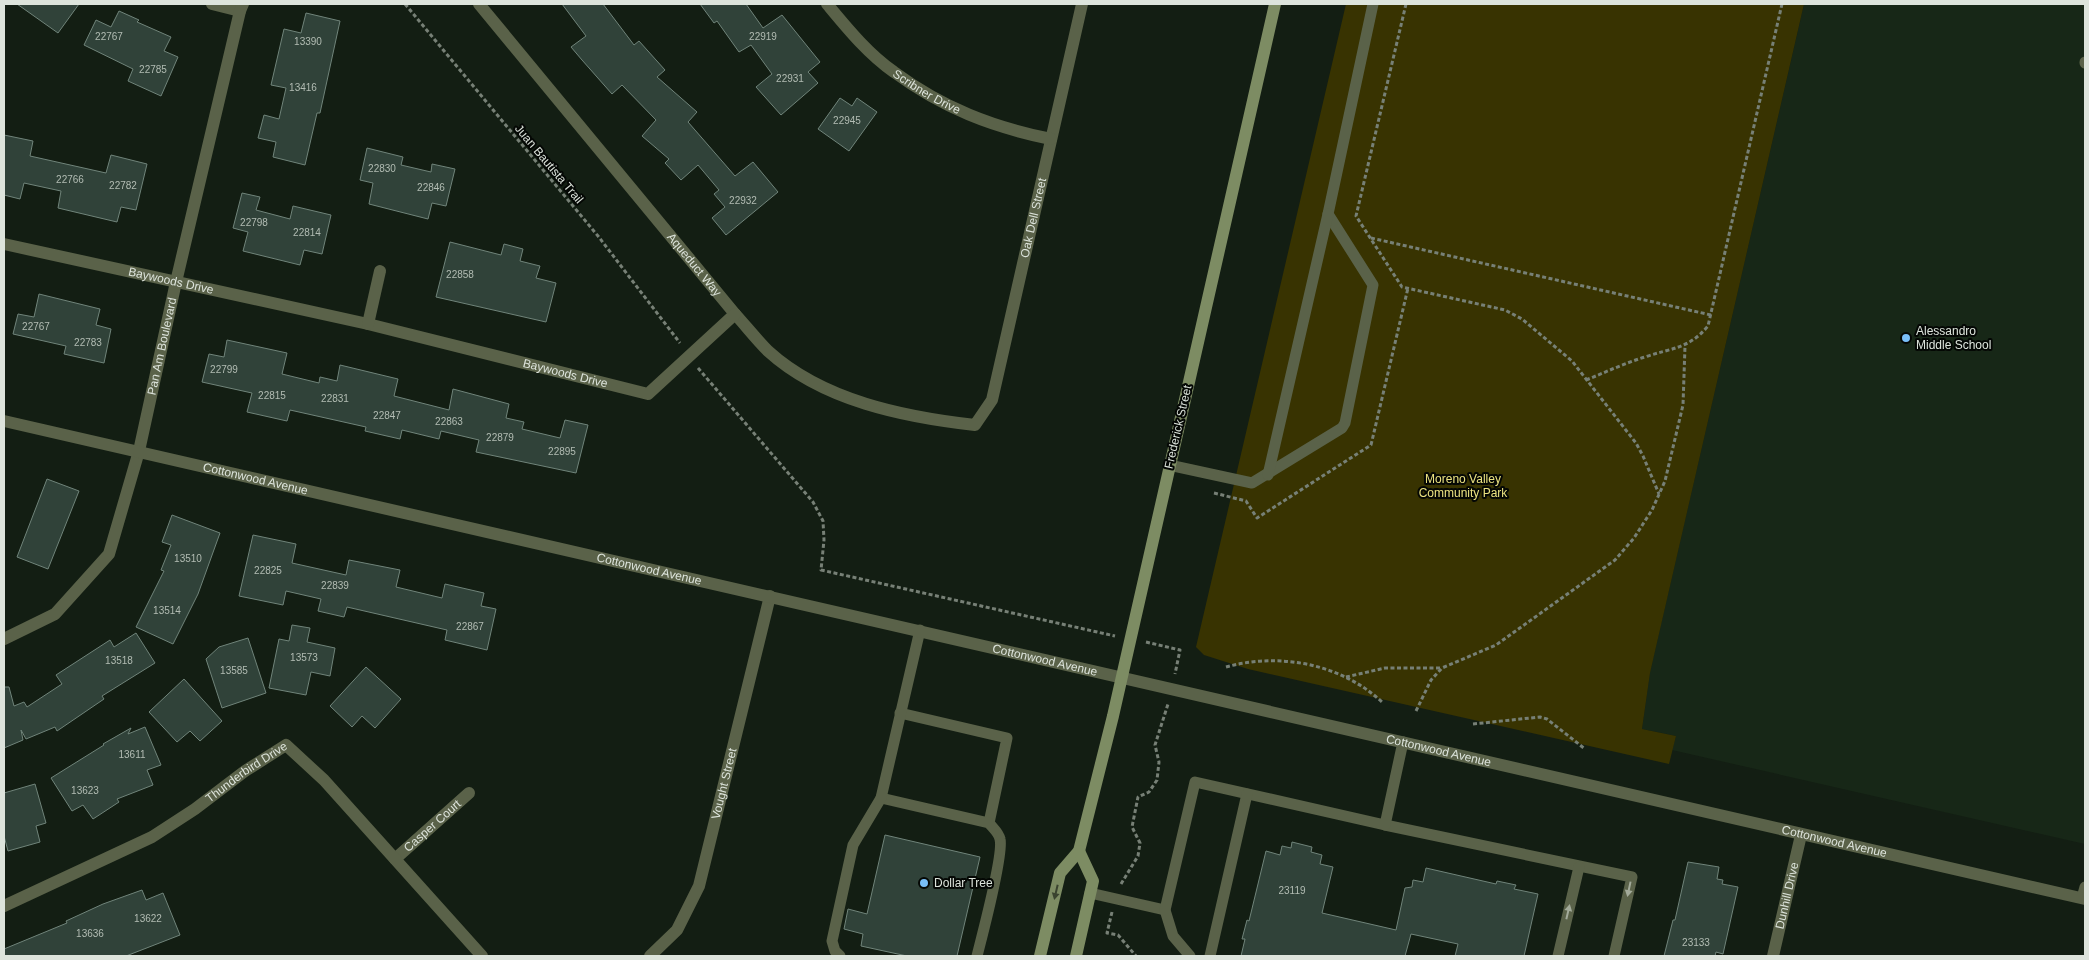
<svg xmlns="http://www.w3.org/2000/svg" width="2089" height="960" viewBox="0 0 2089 960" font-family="Arial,sans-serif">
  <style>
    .built { fill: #172717 }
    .green { fill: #383301 }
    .building { fill: #304239; stroke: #70847a }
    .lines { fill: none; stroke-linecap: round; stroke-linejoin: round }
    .path { stroke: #778076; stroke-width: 3; stroke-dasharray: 4 2.5; stroke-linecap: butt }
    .service { stroke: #5a6249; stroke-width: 11 }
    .minor { stroke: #5a6249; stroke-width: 12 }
    .tertiary { stroke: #5a6249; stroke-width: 12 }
    .secondary { stroke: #7d8c63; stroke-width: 12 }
    .oneway { fill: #a2aa9a }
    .oneway2 { fill: #3a432f }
    .poi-dot { fill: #79bff8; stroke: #040704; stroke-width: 2 }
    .labels { text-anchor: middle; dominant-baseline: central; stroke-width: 4; stroke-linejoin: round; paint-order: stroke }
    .number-label { font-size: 10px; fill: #b2bcb3 }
    .street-label { font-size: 12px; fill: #dde4dc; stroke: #040704 }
    .poi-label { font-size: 12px; fill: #dde4dc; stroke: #040704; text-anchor: start }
    .park-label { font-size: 12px; fill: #ebe281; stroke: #040704 }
  </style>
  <rect width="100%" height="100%" fill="#131e13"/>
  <path class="built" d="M 1804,4 L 2085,4 L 2085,844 L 1672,750 L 1676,736 L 1642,729 L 1650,672 Z"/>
  <path class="green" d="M 1346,4 L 1804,4 L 1650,673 L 1642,729 L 1676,736 L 1669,764 L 1248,669 L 1204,655 L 1196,647 Z"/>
  <g class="building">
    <path d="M 17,4 L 79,4 L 58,33 Z"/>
    <path d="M 562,4 L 603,4 L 634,45 L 639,41 L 665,70 L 657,77 L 697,112 L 688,122 L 735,176 L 753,162 L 778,192 L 726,235 L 712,218 L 725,207 L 714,194 L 719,190 L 698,165 L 681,180 L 665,163 L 669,159 L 642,136 L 656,120 L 622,85 L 612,94 L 582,60 L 571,47 L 586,36 Z"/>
    <path d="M 700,4 L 746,4 L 763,28 L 782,15 L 820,62 L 808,72 L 818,83 L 781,115 L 756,87 L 772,74 L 751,45 L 739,52 L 717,21 L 714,23 Z"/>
    <path d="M 119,11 L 139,20 L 137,22 L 171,37 L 164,51 L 178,57 L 161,96 L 128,81 L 133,69 L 84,45 L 96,20 L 111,27 Z"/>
    <path d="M 306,13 L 340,21 L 320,113 L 317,113 L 305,165 L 273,157 L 276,142 L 258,138 L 264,115 L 279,119 L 286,88 L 271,85 L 284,29 L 301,33 Z"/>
    <path d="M 840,98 L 852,106 L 857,98 L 877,112 L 849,151 L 818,129 Z"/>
    <path d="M 4,135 L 33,141 L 30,156 L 106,173 L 111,155 L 147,164 L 136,210 L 121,207 L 117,222 L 58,208 L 61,191 L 24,183 L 20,199 L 4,195 Z"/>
    <path d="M 367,148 L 403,157 L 401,165 L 431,172 L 432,164 L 455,169 L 446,206 L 432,203 L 428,219 L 369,204 L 373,183 L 360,180 Z"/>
    <path d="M 242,193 L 260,197 L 256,210 L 290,219 L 293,206 L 331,215 L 322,254 L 304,250 L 300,265 L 243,251 L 248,232 L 233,228 Z"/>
    <path d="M 450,242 L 501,255 L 504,244 L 523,249 L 520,261 L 540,266 L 536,278 L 556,283 L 546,322 L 436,297 Z"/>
    <path d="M 39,294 L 100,309 L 96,325 L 111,329 L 104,363 L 64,354 L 66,346 L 13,334 L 18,314 L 34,317 Z"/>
    <path d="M 227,340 L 287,353 L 282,374 L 319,383 L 320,377 L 337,381 L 340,365 L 398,379 L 394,396 L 449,410 L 453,389 L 509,404 L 506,418 L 524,422 L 522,429 L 560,438 L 565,420 L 588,425 L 576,473 L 476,452 L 479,440 L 441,431 L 439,439 L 402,430 L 400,439 L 365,431 L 366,427 L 290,410 L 287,421 L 247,412 L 252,393 L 202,382 L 209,354 L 224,357 Z"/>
    <path d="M 47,479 L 79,491 L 48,569 L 17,557 Z"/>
    <path d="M 172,515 L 220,533 L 198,594 L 173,644 L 136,627 L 164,571 L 161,570 L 171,545 L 162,542 Z"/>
    <path d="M 253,535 L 296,544 L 292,563 L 346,575 L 349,560 L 400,570 L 396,587 L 442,598 L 445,584 L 484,593 L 481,606 L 496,609 L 487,650 L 445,640 L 447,630 L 347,607 L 344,617 L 318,611 L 321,599 L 286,591 L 283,605 L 239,596 Z"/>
    <path d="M 292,625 L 310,628 L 307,642 L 335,648 L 330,676 L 311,672 L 306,695 L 269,688 L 279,639 L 289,641 Z"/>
    <path d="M 136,633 L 155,663 L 102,696 L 104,699 L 57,731 L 55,727 L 26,739 L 21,730 L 23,740 L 4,748 L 4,687 L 9,687 L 14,706 L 24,702 L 27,707 L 62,684 L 56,675 L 110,640 L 114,647 Z"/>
    <path d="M 248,638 L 266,693 L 222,708 L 206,659 L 219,647 Z"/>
    <path d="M 366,667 L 401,699 L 375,728 L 362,716 L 352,727 L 330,706 Z"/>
    <path d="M 184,679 L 222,721 L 200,741 L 190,731 L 177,742 L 149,712 Z"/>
    <path d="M 145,727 L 161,765 L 147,770 L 153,785 L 117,799 L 119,802 L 93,819 L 83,805 L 72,811 L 51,778 L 104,745 L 103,744 L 131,728 L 128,734 Z"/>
    <path d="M 35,784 L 46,823 L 36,826 L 40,842 L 8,851 L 4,836 L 4,793 Z"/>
    <path d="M 885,835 L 980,857 L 957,956 L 907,956 L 861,946 L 863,934 L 844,929 L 848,909 L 867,914 Z"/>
    <path d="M 1292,842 L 1312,847 L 1311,852 L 1322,855 L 1320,864 L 1333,867 L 1322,913 L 1396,930 L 1405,888 L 1412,887 L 1413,880 L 1423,882 L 1426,868 L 1496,884 L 1497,881 L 1516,885 L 1514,889 L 1538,894 L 1524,956 L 1455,956 L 1458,944 L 1411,934 L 1405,956 L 1241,956 L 1245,939 L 1242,939 L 1247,920 L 1249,921 L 1266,851 L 1280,855 L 1282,846 L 1291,848 Z"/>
    <path d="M 1688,862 L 1719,867 L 1717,879 L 1723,880 L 1722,884 L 1738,887 L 1723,954 L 1716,952 L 1715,956 L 1664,956 L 1673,920 L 1675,920 Z"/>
    <path d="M 142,890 L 146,900 L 163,893 L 180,935 L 126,956 L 4,956 L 4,949 L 67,923 L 66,921 L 103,904 Z"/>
  </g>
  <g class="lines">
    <g class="path">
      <path d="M 405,4 L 598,236 L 680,343"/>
      <path d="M 1406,4 L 1356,216 L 1402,287 L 1505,310 L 1522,319 L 1572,361 L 1636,443 L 1643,456 L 1659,494"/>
      <path d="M 1371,238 L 1711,315"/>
      <path d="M 698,368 L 813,502 L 823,521 L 824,540 L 821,570 L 1115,636"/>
      <path d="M 1586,380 C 1606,372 1625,363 1645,357 C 1671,348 1689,349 1708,326 L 1782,4"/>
      <path d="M 1214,493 L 1246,501 L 1257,518 L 1371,445 L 1408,288"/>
      <path d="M 1146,642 L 1180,650 L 1175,674"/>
      <path d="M 1226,667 C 1280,652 1342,664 1383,703"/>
      <path d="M 1346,677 L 1385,668 L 1441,668"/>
      <path d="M 1416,711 L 1431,680 L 1442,668 L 1496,645 L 1615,560 L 1634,538 L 1652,510 L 1665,481 L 1683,405 L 1685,346"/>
      <path d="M 1473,724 L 1540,717 L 1547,719 L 1585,749"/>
      <path d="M 1121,884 L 1138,856 L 1140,843 L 1132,827 L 1138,797 L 1149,792 L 1157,780 L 1159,762 L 1155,745 L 1168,704"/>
      <path d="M 1112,912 L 1107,933 L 1118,935 L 1136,956"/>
    </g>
    <g class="service">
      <path d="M 2085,62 L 2085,63"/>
      <path d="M 1169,465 L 1252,483 L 1342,428 L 1345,423 L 1373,285 L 1328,214 L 1373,4"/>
      <path d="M 1268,475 L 1328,214"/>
      <path d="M 900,713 L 1007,738 L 989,823"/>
      <path d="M 881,798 L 989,823 C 993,828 999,833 1000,839 C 1004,854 982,936 977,956"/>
      <path d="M 1385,825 L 1632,877 L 1614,956"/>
      <path d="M 1090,893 L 1165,910"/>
      <path d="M 2082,898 L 2085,887"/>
      <path d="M 840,956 L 835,951 L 832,941 L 853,845 L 881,798 L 920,630"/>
      <path d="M 1190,956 L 1173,936 L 1165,910 L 1195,782 L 1385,825 L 1403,742"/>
      <path d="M 1210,956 L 1247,794"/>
      <path d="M 1558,956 L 1579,867"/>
    </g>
    <g class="minor">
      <path d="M 212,4 L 240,11"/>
      <path id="s1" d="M 479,4 L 735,314 C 746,326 756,339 768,351 C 823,401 904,417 975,425 L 992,400 L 1082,4"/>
      <path id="s2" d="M 827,4 C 847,28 868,54 894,72 C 943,108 992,127 1051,139"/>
      <path id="s3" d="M 4,244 L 368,324 L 648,394 L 735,314"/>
      <path d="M 368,324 L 380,271"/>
      <path id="s4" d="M 4,639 L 55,614 L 109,554 L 139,451 L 176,282 L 240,11 L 243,4"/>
      <path id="s5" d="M 395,859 L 469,793"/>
      <path id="s6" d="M 4,906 L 152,837 L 195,809 L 245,771 L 286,745 L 324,780 L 482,956"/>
      <path id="s7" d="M 650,956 L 677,930 L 699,886 L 770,596"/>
      <path id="s8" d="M 1773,956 L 1801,835"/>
    </g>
    <path class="tertiary" id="s9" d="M 4,421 L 2085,899"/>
    <g class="secondary">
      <path d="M 1040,956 L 1060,873 L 1079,851 L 1113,716 L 1275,4"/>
      <path d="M 1076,956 L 1093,881 L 1079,851"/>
    </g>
  </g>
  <defs><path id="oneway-solid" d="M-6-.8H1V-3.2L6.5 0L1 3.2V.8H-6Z" transform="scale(1.25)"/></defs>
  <g class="oneway">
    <use href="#oneway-solid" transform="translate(1629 889) rotate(102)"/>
    <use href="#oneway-solid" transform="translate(1568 912) rotate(-77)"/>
  </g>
  <use class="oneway2" href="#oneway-solid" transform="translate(1056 892) rotate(103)"/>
  <g class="poi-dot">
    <circle cx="1906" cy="338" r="5"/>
    <circle cx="924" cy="883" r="5"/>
  </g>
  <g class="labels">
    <g class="number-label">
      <text x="109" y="36">22767</text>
      <text x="763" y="36">22919</text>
      <text x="308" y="41">13390</text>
      <text x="153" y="69">22785</text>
      <text x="790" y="78">22931</text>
      <text x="303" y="87">13416</text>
      <text x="847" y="120">22945</text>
      <text x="382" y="168">22830</text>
      <text x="70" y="179">22766</text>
      <text x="123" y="185">22782</text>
      <text x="431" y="187">22846</text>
      <text x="743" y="200">22932</text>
      <text x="254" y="222">22798</text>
      <text x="307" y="232">22814</text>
      <text x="460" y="274">22858</text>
      <text x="36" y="326">22767</text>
      <text x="88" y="342">22783</text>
      <text x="224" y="369">22799</text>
      <text x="272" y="395">22815</text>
      <text x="335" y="398">22831</text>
      <text x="387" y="415">22847</text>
      <text x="449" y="421">22863</text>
      <text x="500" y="437">22879</text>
      <text x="562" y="451">22895</text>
      <text x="188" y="558">13510</text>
      <text x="268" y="570">22825</text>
      <text x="335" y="585">22839</text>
      <text x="167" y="610">13514</text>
      <text x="470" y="626">22867</text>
      <text x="304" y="657">13573</text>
      <text x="119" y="660">13518</text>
      <text x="234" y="670">13585</text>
      <text x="132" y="754">13611</text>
      <text x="85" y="790">13623</text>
      <text x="1292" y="890">23119</text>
      <text x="148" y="918">13622</text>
      <text x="90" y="933">13636</text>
      <text x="1696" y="942">23133</text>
    </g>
    <g class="street-label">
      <text stroke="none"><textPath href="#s2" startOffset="134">Scribner Drive</textPath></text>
      <text transform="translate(549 164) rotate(50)">Juan Bautista Trail</text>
      <text stroke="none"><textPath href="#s1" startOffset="892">Oak Dell Street</textPath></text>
      <text stroke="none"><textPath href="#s1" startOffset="338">Aqueduct Way</textPath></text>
      <text stroke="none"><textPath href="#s3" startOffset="171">Baywoods Drive</textPath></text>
      <text stroke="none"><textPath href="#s4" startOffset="352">Pan Am Boulevard</textPath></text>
      <text stroke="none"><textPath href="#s3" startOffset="576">Baywoods Drive</textPath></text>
      <text transform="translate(1178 427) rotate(-77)">Frederick Street</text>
      <text stroke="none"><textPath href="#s9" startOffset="258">Cottonwood Avenue</textPath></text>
      <text stroke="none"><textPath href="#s9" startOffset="662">Cottonwood Avenue</textPath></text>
      <text stroke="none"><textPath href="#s9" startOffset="1068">Cottonwood Avenue</textPath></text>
      <text stroke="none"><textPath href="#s9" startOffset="1472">Cottonwood Avenue</textPath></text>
      <text stroke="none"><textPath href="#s6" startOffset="278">Thunderbird Drive</textPath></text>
      <text stroke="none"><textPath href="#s7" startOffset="192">Vought Street</textPath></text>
      <text stroke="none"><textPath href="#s5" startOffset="50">Casper Court</textPath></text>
      <text stroke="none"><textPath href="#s9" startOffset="1878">Cottonwood Avenue</textPath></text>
      <text stroke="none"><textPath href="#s8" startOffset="62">Dunhill Drive</textPath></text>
    </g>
    <g class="poi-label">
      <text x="1916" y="331">Alessandro<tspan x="1916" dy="14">Middle School</tspan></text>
      <text x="934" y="883">Dollar Tree</text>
    </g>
    <g class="park-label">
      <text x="1463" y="479">Moreno Valley<tspan x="1463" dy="14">Community Park</tspan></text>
    </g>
  </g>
  <rect width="2089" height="960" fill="none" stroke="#dde4dc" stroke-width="10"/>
</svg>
